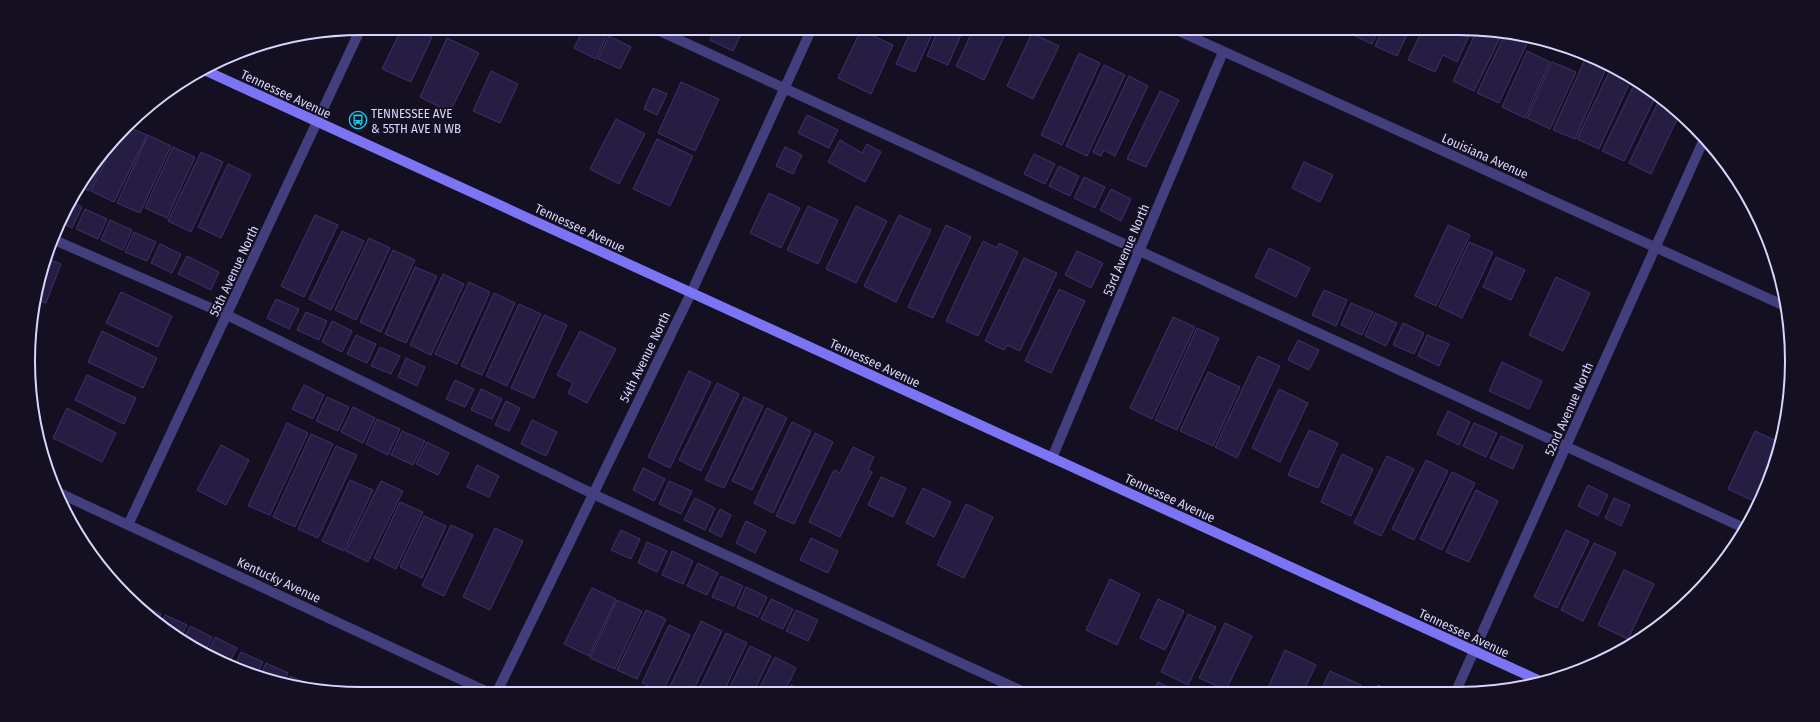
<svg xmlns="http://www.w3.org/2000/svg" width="1820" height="722" viewBox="0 0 1820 722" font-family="'Fira Sans Condensed',sans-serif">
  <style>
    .building { fill: #261d42; stroke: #3f316c }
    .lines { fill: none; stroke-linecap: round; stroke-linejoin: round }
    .lane { stroke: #433f7e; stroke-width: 10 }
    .street { stroke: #433f7e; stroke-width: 10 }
    .secondary { stroke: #7b74f4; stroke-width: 10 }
    .labels { text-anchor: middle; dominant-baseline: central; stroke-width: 4; stroke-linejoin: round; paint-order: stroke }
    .street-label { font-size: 13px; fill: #dad5fc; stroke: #141022 }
    .poi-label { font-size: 13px; fill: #dad5fc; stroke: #141022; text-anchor: start }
    .rim { fill: none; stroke: #dad5fc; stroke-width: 2 }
  </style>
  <rect width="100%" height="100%" fill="#141022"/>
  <g class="building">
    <path d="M 402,28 L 413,28 L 432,37 L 411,82 L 382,69 Z"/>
    <path d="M 584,28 L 591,28 L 607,35 L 596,59 L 574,48 Z"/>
    <path d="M 716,28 L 744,28 L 733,51 L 710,40 Z"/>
    <path d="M 912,28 L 935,28 L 915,72 L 896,64 Z"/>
    <path d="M 939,28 L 964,28 L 948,65 L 927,56 Z"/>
    <path d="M 974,28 L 1008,28 L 984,80 L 956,66 Z"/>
    <path d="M 1353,28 L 1380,28 L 1372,44 L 1351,34 Z"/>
    <path d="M 1383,28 L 1410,28 L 1397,56 L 1375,46 Z"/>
    <path d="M 1423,28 L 1457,28 L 1456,30 L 1469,36 L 1457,62 L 1443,55 L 1435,72 L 1408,60 Z"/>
    <path d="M 861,30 L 893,45 L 871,94 L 838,78 Z"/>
    <path d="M 1477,30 L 1502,34 L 1474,91 L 1453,81 Z"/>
    <path d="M 1032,33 L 1059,46 L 1033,99 L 1007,86 Z"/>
    <path d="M 1505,34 L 1530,37 L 1499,103 L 1477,93 Z"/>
    <path d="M 609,36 L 631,47 L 620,69 L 598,59 Z"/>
    <path d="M 447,38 L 479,53 L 450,112 L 420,97 Z"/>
    <path d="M 1527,51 L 1550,62 L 1525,118 L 1502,107 Z"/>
    <path d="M 1079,53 L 1100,63 L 1062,145 L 1041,135 Z"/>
    <path d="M 1587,55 L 1608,64 L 1575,139 L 1553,130 Z"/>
    <path d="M 1552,62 L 1576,72 L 1550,129 L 1527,118 Z"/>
    <path d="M 1104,65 L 1125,75 L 1087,156 L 1066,146 Z"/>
    <path d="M 1612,66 L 1632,78 L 1599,149 L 1577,139 Z"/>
    <path d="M 491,71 L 518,84 L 500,123 L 473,111 Z"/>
    <path d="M 1129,76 L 1148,86 L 1115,156 L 1104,150 L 1101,156 L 1093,152 Z"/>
    <path d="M 1636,81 L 1657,94 L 1624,161 L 1602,151 Z"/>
    <path d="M 681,82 L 719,99 L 695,151 L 658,133 Z"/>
    <path d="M 653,88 L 667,94 L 657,115 L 644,109 Z"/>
    <path d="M 1160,91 L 1179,100 L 1146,167 L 1127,159 Z"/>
    <path d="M 1661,96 L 1680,113 L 1651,174 L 1629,163 Z"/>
    <path d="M 807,115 L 838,130 L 829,148 L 798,133 Z"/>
    <path d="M 616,119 L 645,134 L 619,184 L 590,169 Z"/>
    <path d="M 128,127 L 147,135 L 114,202 L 91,191 L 114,144 Z"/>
    <path d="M 148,135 L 171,146 L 140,213 L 117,203 Z"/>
    <path d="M 657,139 L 693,156 L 670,206 L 633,189 Z"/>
    <path d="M 840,140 L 862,153 L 867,144 L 881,152 L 865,182 L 828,162 Z"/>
    <path d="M 173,147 L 195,157 L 167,218 L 145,208 Z"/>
    <path d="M 785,147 L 802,155 L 793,174 L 776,166 Z"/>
    <path d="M 108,152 L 89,191 L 80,186 Z"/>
    <path d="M 201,152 L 223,162 L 191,232 L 168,221 Z"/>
    <path d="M 1034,154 L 1055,164 L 1045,184 L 1024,174 Z"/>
    <path d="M 1304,162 L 1333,175 L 1320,202 L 1292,188 Z"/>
    <path d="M 228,164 L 251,175 L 221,238 L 198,227 Z"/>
    <path d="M 1059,166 L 1079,176 L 1070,196 L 1049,186 Z"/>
    <path d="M 1084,177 L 1105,187 L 1095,208 L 1074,198 Z"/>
    <path d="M 1111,189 L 1131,199 L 1121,221 L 1100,210 Z"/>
    <path d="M 769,193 L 800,208 L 781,248 L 750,233 Z"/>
    <path d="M 70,201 L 82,207 L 72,228 L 60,222 Z"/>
    <path d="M 808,206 L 838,220 L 818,264 L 787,250 Z"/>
    <path d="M 856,206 L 887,221 L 856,283 L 826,269 Z"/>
    <path d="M 85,209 L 107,219 L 98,239 L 76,229 Z"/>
    <path d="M 315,215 L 338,225 L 304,297 L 281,286 Z"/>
    <path d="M 899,215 L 931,230 L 896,302 L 864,286 Z"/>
    <path d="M 110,220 L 132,230 L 123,250 L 101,240 Z"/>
    <path d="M 946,225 L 971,237 L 933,318 L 908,307 Z"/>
    <path d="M 1448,225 L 1470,235 L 1436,306 L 1415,296 Z"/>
    <path d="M 342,231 L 364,241 L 331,310 L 309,299 Z"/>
    <path d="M 134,232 L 156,242 L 147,261 L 125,252 Z"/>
    <path d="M 369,238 L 390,248 L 356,320 L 335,310 Z"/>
    <path d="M 983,241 L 997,248 L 999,243 L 1018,252 L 978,336 L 946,321 Z"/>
    <path d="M 1469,242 L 1493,252 L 1462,318 L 1439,307 Z"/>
    <path d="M 160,244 L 181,254 L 172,273 L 151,263 Z"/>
    <path d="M 1269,248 L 1310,268 L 1296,297 L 1255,277 Z"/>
    <path d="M 393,250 L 415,260 L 381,332 L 360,322 Z"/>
    <path d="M 1077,251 L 1103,263 L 1091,288 L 1065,275 Z"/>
    <path d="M 187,256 L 219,272 L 211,290 L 178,274 Z"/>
    <path d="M 1496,257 L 1525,270 L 1511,300 L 1483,287 Z"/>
    <path d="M 45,258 L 61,264 L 46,303 L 35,299 Z"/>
    <path d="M 1024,258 L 1057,273 L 1020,351 L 1007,345 L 1004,350 L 985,341 Z"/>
    <path d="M 415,267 L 437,276 L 406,343 L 385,334 Z"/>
    <path d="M 443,274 L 464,284 L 431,355 L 410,345 Z"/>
    <path d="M 1556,277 L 1590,293 L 1563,351 L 1529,335 Z"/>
    <path d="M 469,282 L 490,292 L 457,364 L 435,354 Z"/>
    <path d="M 1059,289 L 1085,301 L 1051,373 L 1025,361 Z"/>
    <path d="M 1324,290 L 1347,300 L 1336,326 L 1312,315 Z"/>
    <path d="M 121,292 L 172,316 L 158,347 L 106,323 Z"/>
    <path d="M 494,293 L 515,303 L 482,375 L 461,366 Z"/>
    <path d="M 276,299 L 299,309 L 289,329 L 267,318 Z"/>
    <path d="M 1351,303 L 1373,312 L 1362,335 L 1341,325 Z"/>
    <path d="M 519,304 L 541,314 L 507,386 L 486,376 Z"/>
    <path d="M 306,312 L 327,321 L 319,340 L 297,330 Z"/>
    <path d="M 1375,313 L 1397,323 L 1386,346 L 1365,336 Z"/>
    <path d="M 544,315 L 567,325 L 534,398 L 511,388 Z"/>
    <path d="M 1173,317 L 1195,327 L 1152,419 L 1130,408 Z"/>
    <path d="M 332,321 L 352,331 L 342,352 L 322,342 Z"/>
    <path d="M 1403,323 L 1424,333 L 1414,354 L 1393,345 Z"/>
    <path d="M 1197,328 L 1219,338 L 1177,430 L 1155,420 Z"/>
    <path d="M 102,331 L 157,358 L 143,388 L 88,362 Z"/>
    <path d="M 580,331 L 616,349 L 587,403 L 568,393 L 573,383 L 557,375 Z"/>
    <path d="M 356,335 L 376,344 L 367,363 L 347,354 Z"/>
    <path d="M 1427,335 L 1449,344 L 1439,366 L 1418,356 Z"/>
    <path d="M 1298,340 L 1319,350 L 1309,370 L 1288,360 Z"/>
    <path d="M 380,347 L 400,356 L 391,374 L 371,366 Z"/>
    <path d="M 1258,356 L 1280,366 L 1237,458 L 1215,447 Z"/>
    <path d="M 406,358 L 425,367 L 417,386 L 398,377 Z"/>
    <path d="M 1502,362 L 1542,381 L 1529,409 L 1489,391 Z"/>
    <path d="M 689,371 L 711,382 L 670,468 L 648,457 Z"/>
    <path d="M 1208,372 L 1240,387 L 1213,446 L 1180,431 Z"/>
    <path d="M 87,375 L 136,398 L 124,424 L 75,400 Z"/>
    <path d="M 455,380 L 474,389 L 465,407 L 446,399 Z"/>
    <path d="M 717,383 L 739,394 L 701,471 L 679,460 Z"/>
    <path d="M 304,385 L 324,395 L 313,419 L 292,409 Z"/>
    <path d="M 481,389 L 502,399 L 492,419 L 471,410 Z"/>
    <path d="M 1279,389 L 1308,403 L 1280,462 L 1252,448 Z"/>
    <path d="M 327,397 L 349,407 L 338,431 L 316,421 Z"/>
    <path d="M 744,397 L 763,406 L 724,488 L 705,480 Z"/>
    <path d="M 506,401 L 520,408 L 509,431 L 495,425 Z"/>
    <path d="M 353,407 L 375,418 L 363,443 L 341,432 Z"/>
    <path d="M 67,408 L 116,433 L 102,462 L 53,438 Z"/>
    <path d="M 767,408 L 787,418 L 752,490 L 732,481 Z"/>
    <path d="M 1448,411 L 1470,422 L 1459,445 L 1437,434 Z"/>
    <path d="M 377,419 L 400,429 L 388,455 L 366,444 Z"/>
    <path d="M 532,420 L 557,432 L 546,456 L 521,444 Z"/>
    <path d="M 792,422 L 811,431 L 773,513 L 754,503 Z"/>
    <path d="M 287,423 L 308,433 L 270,515 L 248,506 Z"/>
    <path d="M 1474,423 L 1497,433 L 1486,457 L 1463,446 Z"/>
    <path d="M 1309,430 L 1338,443 L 1318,488 L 1288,475 Z"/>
    <path d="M 402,431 L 425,441 L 413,465 L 391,455 Z"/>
    <path d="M 1755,431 L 1781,443 L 1756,502 L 1728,489 Z"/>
    <path d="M 815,433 L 833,442 L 794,524 L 776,516 Z"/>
    <path d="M 311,434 L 333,444 L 295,527 L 273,517 Z"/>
    <path d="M 1501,436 L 1523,446 L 1513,469 L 1490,458 Z"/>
    <path d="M 427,442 L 449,453 L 438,475 L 416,464 Z"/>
    <path d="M 221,445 L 249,460 L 226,505 L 197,490 Z"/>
    <path d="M 336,446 L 357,455 L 318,538 L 298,529 Z"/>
    <path d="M 853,447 L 874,457 L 868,470 L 872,472 L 840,537 L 809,522 L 834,470 L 840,473 Z"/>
    <path d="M 1342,454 L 1373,469 L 1351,516 L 1321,502 Z"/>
    <path d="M 1387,456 L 1414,469 L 1381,536 L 1354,523 Z"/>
    <path d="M 1426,460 L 1448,471 L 1414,540 L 1392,529 Z"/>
    <path d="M 477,465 L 499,476 L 489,497 L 467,487 Z"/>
    <path d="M 643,468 L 665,479 L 654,501 L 633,490 Z"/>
    <path d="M 1452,472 L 1475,483 L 1442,550 L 1420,539 Z"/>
    <path d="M 881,477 L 906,488 L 893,517 L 868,505 Z"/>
    <path d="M 350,480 L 373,490 L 344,551 L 322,541 Z"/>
    <path d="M 381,481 L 403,491 L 368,562 L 346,551 Z"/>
    <path d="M 669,481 L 692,491 L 681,514 L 659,504 Z"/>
    <path d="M 1588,485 L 1608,495 L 1598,516 L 1578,506 Z"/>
    <path d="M 923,488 L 951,502 L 934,537 L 906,523 Z"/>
    <path d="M 1476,490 L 1498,501 L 1469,562 L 1446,552 Z"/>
    <path d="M 695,498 L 715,508 L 705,530 L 684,520 Z"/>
    <path d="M 1614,498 L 1630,505 L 1621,526 L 1605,518 Z"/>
    <path d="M 400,502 L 423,512 L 396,569 L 374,558 Z"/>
    <path d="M 966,504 L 993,517 L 964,578 L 937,565 Z"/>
    <path d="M 720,509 L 731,515 L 721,537 L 709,531 Z"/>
    <path d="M 424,516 L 446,526 L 422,578 L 400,567 Z"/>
    <path d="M 746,521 L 766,531 L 755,553 L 736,543 Z"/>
    <path d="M 451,525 L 473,535 L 444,596 L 422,586 Z"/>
    <path d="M 495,528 L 523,541 L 490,610 L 463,597 Z"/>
    <path d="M 621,530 L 640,539 L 631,559 L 611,550 Z"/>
    <path d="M 1566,530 L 1589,541 L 1557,608 L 1534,597 Z"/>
    <path d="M 811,538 L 838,551 L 828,573 L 800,560 Z"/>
    <path d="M 647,542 L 667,551 L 657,572 L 638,563 Z"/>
    <path d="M 1594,543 L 1616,553 L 1583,621 L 1561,610 Z"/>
    <path d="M 672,551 L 693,561 L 683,584 L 662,575 Z"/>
    <path d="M 698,563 L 718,573 L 707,595 L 687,586 Z"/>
    <path d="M 1624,570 L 1654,584 L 1628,639 L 1598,625 Z"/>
    <path d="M 721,576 L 743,586 L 734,606 L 712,597 Z"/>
    <path d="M 1110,579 L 1140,594 L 1117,645 L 1086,630 Z"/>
    <path d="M 746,587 L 767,597 L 758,617 L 737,608 Z"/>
    <path d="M 592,588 L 616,599 L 589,656 L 564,644 Z"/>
    <path d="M 771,599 L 793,609 L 783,629 L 761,619 Z"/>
    <path d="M 1158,599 L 1184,611 L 1165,650 L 1140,638 Z"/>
    <path d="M 617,600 L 642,611 L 615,669 L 590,658 Z"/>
    <path d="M 137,603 L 161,614 L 157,623 Z"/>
    <path d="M 646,610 L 666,619 L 637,679 L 617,670 Z"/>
    <path d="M 796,610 L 818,620 L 808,641 L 786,631 Z"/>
    <path d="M 1188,614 L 1216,627 L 1188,685 L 1161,672 Z"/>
    <path d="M 165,615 L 187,625 L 180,639 L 160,626 Z"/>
    <path d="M 701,621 L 722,631 L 692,693 L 667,693 Z"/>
    <path d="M 1225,623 L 1252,636 L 1226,690 L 1199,678 Z"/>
    <path d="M 669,625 L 690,635 L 662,693 L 642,683 Z"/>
    <path d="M 190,626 L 212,637 L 204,654 L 183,641 Z"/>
    <path d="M 726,633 L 747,643 L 723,693 L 697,693 Z"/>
    <path d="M 215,637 L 237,648 L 228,665 L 206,655 Z"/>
    <path d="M 750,646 L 771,656 L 753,693 L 727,693 Z"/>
    <path d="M 1285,650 L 1316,665 L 1303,692 L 1266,692 Z"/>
    <path d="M 241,652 L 263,662 L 256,676 L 234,667 Z"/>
    <path d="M 775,657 L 796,668 L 784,693 L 757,693 Z"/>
    <path d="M 266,663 L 288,673 L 283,684 L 275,683 L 259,677 Z"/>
    <path d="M 1330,671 L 1361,685 L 1358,691 L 1320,692 Z"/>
    <path d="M 290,676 L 313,686 L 312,688 L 286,684 Z"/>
    <path d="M 1158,682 L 1177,691 L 1176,692 L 1154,692 Z"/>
    <path d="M 791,685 L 807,693 L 787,693 Z"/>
    <path d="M 1378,685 L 1392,691 L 1375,691 Z"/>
  </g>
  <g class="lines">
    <g class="lane">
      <path d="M 653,28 L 1744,528"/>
      <path d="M 52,239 L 227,315 L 593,494 L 1024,692"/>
    </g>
    <g class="street">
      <path d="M 1172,28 L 1787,307"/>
      <path d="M 1052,458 L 1223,52"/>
      <path d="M 55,491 L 492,694"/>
      <path d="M 128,525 L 361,28"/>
      <path d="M 1456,691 L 1705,137"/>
      <path d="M 496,694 L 691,293 L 812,28"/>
    </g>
    <path class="secondary" d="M 202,69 L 1538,680"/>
  </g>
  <defs>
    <symbol id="bus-ring" viewBox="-11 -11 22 22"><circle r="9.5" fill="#141022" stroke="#13cdea" stroke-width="1.5"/><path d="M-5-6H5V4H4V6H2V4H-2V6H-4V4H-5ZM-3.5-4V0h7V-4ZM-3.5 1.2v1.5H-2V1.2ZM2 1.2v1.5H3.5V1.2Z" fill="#13cdea"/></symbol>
  </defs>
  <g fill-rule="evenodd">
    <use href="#bus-ring" x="348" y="110" width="20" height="20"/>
  </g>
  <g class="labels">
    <g class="street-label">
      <text transform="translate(286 94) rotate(25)">Tennessee Avenue</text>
      <text transform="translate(1485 156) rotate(24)">Louisiana Avenue</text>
      <text transform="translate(580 228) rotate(25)">Tennessee Avenue</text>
      <text transform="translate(1126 250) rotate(-67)">53rd Avenue North</text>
      <text transform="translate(234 271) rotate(-65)">55th Avenue North</text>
      <text transform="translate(645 357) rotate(-64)">54th Avenue North</text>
      <text transform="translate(875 363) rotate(25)">Tennessee Avenue</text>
      <text transform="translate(1569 409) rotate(-66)">52nd Avenue North</text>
      <text transform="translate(1170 498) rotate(25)">Tennessee Avenue</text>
      <text transform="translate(279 580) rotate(25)">Kentucky Avenue</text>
      <text transform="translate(1464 633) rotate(25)">Tennessee Avenue</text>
    </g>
    <g class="poi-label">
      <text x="371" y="113">TENNESSEE AVE<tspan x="371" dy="15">&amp; 55TH AVE N WB</tspan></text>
    </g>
  </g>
  <path d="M0 0H1820V722H0ZM361 35H1459A326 326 0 0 1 1785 361V361A326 326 0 0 1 1459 687H361A326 326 0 0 1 35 361V361A326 326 0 0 1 361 35Z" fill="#141022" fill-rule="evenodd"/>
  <path class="rim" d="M361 35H1459A326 326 0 0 1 1785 361V361A326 326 0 0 1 1459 687H361A326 326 0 0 1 35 361V361A326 326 0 0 1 361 35Z"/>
</svg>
